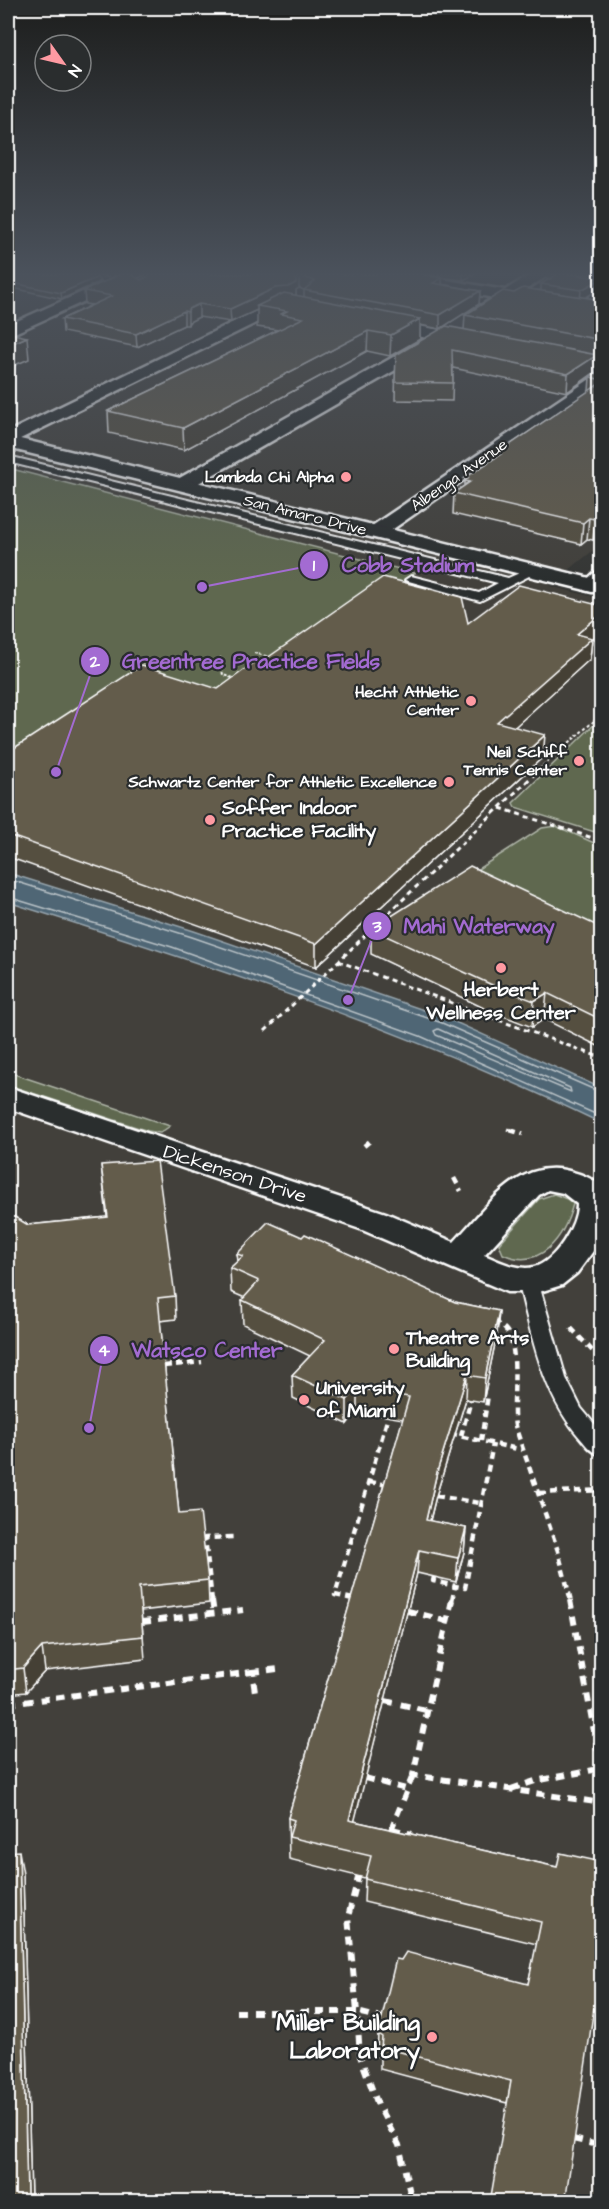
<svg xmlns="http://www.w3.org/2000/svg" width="609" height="2209" viewBox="0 0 609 2209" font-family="'Architects Daughter',sans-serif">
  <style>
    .built { fill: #43413b }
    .green { fill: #5e684f; stroke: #aeb4a7; stroke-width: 1.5 }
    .water { fill: #4f6674; stroke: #95a3ac; stroke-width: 1.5 }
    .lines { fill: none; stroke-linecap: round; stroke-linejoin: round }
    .shore { stroke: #b9c2c7; stroke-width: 1.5 }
    .service-casing { stroke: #fff; stroke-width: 4 }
    .minor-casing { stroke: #fff; stroke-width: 5 }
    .tertiary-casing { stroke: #fff; stroke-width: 5 }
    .secondary-casing { stroke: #fff; stroke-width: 5 }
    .path-far3 { stroke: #fff; stroke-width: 2; stroke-dasharray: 3 2; stroke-linecap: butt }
    .path-far2 { stroke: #fff; stroke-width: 3; stroke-dasharray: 5 4; stroke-linecap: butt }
    .path-far1 { stroke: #fff; stroke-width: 4.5; stroke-dasharray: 7 5; stroke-linecap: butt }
    .path { stroke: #fff; stroke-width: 6; stroke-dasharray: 9 7; stroke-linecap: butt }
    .service { fill: #2a2d2e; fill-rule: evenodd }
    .minor { fill: #2a2d2e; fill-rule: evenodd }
    .tertiary { fill: #2a2d2e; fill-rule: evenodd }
    .secondary { fill: #2a2d2e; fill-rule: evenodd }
    .wall { fill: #554f41; stroke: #fff; stroke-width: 1.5; fill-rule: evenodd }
    .shaded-wall { fill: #454035; stroke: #fff; stroke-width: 1.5 }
    .building { fill: #635c4c; stroke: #fff; stroke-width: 1.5 }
    .poi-dot { fill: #ff9aa2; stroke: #2a2d2e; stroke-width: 2 }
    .labels { text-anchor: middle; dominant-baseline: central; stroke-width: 4.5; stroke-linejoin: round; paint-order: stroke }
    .far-street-label { font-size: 16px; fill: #fff; stroke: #2a2d2e }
    .far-poi-label { font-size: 16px; font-weight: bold; fill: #fff; stroke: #2a2d2e; text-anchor: end }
    .poi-label { font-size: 20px; font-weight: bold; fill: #fff; stroke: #2a2d2e; text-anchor: start }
    .street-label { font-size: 20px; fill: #fff; stroke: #2a2d2e }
    .near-poi-label { font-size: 24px; font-weight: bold; fill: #fff; stroke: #2a2d2e; text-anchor: end }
    .leader { fill: none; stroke: #a36bd2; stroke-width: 2 }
    .callout-dot { fill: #a36bd2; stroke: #2a2d2e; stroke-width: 2 }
    .mark-label { font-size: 18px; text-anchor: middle; font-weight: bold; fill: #fff }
    .callout-label { font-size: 21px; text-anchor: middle; font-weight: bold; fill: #a36bd2; stroke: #2a2d2e; stroke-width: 4.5; stroke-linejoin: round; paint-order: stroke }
  </style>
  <rect width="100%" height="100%" fill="#353634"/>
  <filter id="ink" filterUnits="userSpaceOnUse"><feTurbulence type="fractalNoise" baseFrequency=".0167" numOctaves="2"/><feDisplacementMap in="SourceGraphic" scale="12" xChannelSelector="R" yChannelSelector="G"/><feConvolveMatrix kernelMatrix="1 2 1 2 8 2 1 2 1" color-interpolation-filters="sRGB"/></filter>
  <g filter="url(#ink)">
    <path class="built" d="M 8,274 L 349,274 L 601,320 L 601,544 L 549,586 L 602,599 L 601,2201 L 8,2202 Z"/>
    <g class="green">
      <path d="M 8,468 L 415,573 L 383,597 L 8,840 Z"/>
      <path d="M 601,718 L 601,834 L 515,807 L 513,803 Z"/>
      <path d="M 556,826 L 601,846 L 601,949 L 456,883 L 542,828 Z"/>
      <path d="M 8,1072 L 170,1126 L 160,1133 L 148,1131 L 8,1085 Z"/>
      <path d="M 554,1194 L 567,1199 L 573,1204 C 564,1238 540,1271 503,1254 L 499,1244 L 539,1199 Z"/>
    </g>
    <path class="water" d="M 8,873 L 194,931 L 444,1017 L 601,1088 L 601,1123 C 411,1031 209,965 8,902 Z"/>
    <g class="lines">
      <g class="shore">
        <path d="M 8,879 L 192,937 L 442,1023 L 602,1093"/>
        <path d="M 8,897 L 172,947 L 420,1036 L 602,1117"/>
        <path d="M 438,1029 L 570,1088 L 571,1092 L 436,1035 L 434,1031 Z"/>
      </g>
      <defs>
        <g id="service">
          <path d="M 90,274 L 123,282 L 119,285 L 94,279 Z"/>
          <path d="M 528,274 L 548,274 L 602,282 L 602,287 Z"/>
          <path d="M 8,456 L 508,578 L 533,567 L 539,571 L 480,601 L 405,580 L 411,576 L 479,593 L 498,583 L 8,462 Z"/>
          <path d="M 528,1274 L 535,1276 L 538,1281 L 566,1378 L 581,1408 L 602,1433 L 602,1456 C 592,1453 587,1446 581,1439 C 542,1395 532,1336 518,1281 L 521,1276 Z"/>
        </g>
        <g id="minor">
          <path d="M 531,274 L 550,274 L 481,319 L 469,319 L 467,316 L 469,313 Z"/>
          <path d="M 286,300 L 305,304 L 307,307 L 299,312 L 280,311 L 8,445 L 8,432 L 268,305 Z"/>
          <path d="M 377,318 L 476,337 L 484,342 L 476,347 L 441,340 L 439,345 L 190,488 L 176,488 L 173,484 L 176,480 L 427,338 L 371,326 L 369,323 L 371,320 Z"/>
          <path d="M 602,371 L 602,384 L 383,536 L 369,536 L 366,532 L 369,528 Z"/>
          <path d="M 602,572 L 602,588 L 592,592 L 584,590 L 581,585 L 594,573 Z"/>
          <path d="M 8,1087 L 386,1213 L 454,1242 C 485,1210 518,1157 569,1171 C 581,1174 592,1178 602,1187 L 602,1239 L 577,1273 L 562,1285 L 539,1292 L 507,1292 L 360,1229 L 8,1108 ZM 548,1190 L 563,1193 L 577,1204 C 578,1224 555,1262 534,1267 C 517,1271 499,1261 484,1255 L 539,1195 Z"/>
        </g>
        <g id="tertiary">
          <path d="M 123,274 L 144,274 L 8,336 L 8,325 Z"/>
          <path d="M 8,436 L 602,581 L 602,594 L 8,448 Z"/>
        </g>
        <path id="secondary" d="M 379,274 L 413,274 L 602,307 L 602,317 L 387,279 Z"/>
      </defs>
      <use href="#service" class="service-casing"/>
      <use href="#minor" class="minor-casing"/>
      <use href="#tertiary" class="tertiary-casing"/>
      <use href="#secondary" class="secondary-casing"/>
      <g class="path-far3">
        <path d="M 254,653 L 273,658"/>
        <path d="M 220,657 L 223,675 L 236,679"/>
        <path d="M 539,769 L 602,714"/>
      </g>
      <g class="path-far2">
        <path d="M 500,808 L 602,841"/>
        <path d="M 338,961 L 602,1058"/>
        <path d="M 265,1031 L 541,768"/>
        <path d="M 507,1129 L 515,1132"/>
      </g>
      <g class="path-far1">
        <path d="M 510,1130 L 523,1134"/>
        <path d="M 364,1146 L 371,1140"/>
        <path d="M 454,1178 L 461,1191"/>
        <path d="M 493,1322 C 497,1324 502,1326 505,1329 C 521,1346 511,1402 515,1426 L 558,1551 L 571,1601"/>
        <path d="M 571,1328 L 602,1361"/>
        <path d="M 164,1366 L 202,1362"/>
        <path d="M 450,1434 L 522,1450"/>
        <path d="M 461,1436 L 471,1400"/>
        <path d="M 481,1441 L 488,1395"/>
        <path d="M 369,1482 L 389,1485"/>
        <path d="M 596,1490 L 602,1503"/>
        <path d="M 539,1493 L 602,1490"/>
        <path d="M 436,1496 L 480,1503"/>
        <path d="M 434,1577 L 433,1581 L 455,1586"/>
        <path d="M 353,1599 L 335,1595 L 388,1417"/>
        <path d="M 212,1601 L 205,1538 L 233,1537"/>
        <path d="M 452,1601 L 455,1586 L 465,1588 L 493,1444"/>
      </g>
      <g class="path">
        <path d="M 212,1600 L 214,1614"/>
        <path d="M 452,1600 L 413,1775 L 602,1803"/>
        <path d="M 570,1600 L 602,1775"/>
        <path d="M 408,1611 L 447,1621"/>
        <path d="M 142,1622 L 243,1610"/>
        <path d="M 252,1672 L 278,1669"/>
        <path d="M 385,1701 L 426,1710"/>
        <path d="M 8,1704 L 252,1672 L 255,1692"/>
        <path d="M 365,1778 L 406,1789"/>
        <path d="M 511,1789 L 535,1781 L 599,1769"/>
        <path d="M 392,1829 L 412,1834"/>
        <path d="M 391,1830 L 413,1775"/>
        <path d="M 359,1874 L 348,1917 L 357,2012 L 386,2019"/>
        <path d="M 236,2012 L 357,2012 L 360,2056 L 378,2105 L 399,2145 L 412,2202"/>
        <path d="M 573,2139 L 602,2146"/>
      </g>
      <use href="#service" class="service"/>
      <use href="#minor" class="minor"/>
      <use href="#tertiary" class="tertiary"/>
      <use href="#secondary" class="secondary"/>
    </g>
    <g class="wall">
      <path d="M 8,274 L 92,275 L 98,277 L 99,282 L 62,299 L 8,287 Z"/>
      <path d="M 153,274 L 476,274 L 463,280 L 419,274 L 442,278 L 442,284 L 480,291 L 479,304 L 440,329 L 420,325 L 420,339 L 390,356 L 367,351 L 184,450 L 109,433 L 108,411 L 278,330 L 257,327 L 257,310 L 231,322 L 199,317 L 189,322 L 188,325 L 184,325 L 137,347 L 63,332 L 62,319 L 92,305 L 85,304 L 84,291 L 141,280 ZM 299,288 L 304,290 L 304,297 L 296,296 L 296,290 Z"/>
      <path d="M 558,274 L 602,274 L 602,280 L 600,280 L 600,283 L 602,282 L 602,359 L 597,358 L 595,372 L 567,392 L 453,368 L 452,401 L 395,400 L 396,355 L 464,330 L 465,315 L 514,293 L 541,290 L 541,284 ZM 596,291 L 595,299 L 585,298 Z"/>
      <path d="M 602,369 L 602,536 L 593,540 L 587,539 L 581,544 L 453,514 L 454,493 L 465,485 L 465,478 L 497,456 L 498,453 L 589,391 L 590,377 Z"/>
      <path d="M 468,623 L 592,639 L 590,659 L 514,727 L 543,757 L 316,967 L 8,857 L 8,752 L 218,689 L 260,663 Z"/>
      <path d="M 602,928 L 602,1048 L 544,1019 L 532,1027 L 488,1010 L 371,954 L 371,929 Z"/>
      <path d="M 101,1165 L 175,1296 L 176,1319 L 160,1321 L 179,1514 L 208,1580 L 209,1603 L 141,1611 L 145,1659 L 45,1671 L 26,1692 L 8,1694 L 8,1214 L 28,1225 L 107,1217 Z"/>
      <path d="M 302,1237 L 455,1302 L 499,1311 L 497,1334 L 483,1402 L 466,1399 L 436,1496 L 430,1521 L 466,1528 L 464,1552 L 456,1582 L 417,1573 L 354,1821 L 557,1867 L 507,2103 L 380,2069 L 380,2058 L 377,2056 L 378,2034 L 528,1984 L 537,1944 L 364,1902 L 365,1878 L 289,1859 L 288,1818 L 403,1419 L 357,1411 L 347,1424 L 293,1398 L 292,1375 L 310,1356 L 243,1324 L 242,1300 L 245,1298 L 231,1292 L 230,1268 L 238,1261 L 237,1254 Z"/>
      <path d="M 8,1852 L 23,1874 L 31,2202 L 8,2202 Z"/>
    </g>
    <g class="shaded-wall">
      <path d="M 463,274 L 476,274 L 463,280 Z"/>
      <path d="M 299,275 L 299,288 L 296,290 L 296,295 L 257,306 L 257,310 L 231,322 L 230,309 L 275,288 Z"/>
      <path d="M 98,277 L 99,282 L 62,299 L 61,293 Z"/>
      <path d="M 442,278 L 442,291 L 433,283 Z"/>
      <path d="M 601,279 L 600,287 L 596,286 L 596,291 L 580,301 L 581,290 Z"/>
      <path d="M 480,291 L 479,304 L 440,329 L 440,315 Z"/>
      <path d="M 199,304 L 199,317 L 189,322 L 188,325 L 188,309 Z"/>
      <path d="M 184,311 L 184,325 L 137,347 L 136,334 Z"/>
      <path d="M 420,319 L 420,339 L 390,356 L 391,335 Z"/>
      <path d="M 368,331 L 367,351 L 184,450 L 183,428 Z"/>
      <path d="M 27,337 L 29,359 L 8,368 L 8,345 Z"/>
      <path d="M 597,355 L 595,372 L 567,392 L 568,374 Z"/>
      <path d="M 602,516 L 602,536 L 593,540 L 595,519 Z"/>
      <path d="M 589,518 L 587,539 L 581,544 L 583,523 Z"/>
      <path d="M 602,613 L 602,632 L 592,639 L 590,659 L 496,744 L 497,722 L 577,634 Z"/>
      <path d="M 545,735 L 543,757 L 316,967 L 316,944 Z"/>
      <path d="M 547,993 L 544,1019 L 532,1027 L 534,1001 Z"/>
      <path d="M 499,1311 L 497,1334 L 483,1402 L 485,1378 Z"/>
      <path d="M 467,1375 L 466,1399 L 436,1496 L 424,1544 L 426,1520 L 437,1472 Z"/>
      <path d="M 357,1388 L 357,1411 L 347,1424 L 347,1400 Z"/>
      <path d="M 466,1528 L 464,1552 L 456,1582 L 458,1558 Z"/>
      <path d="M 419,1550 L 417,1573 L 349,1843 L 349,1820 Z"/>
      <path d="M 42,1647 L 45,1671 L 26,1692 L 23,1668 Z"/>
      <path d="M 19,1851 L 23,1874 L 31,2202 L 28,2202 L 27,2196 Z"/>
    </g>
    <g class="building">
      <path d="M 8,274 L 91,274 L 92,275 L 98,277 L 61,293 L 8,282 Z"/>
      <path d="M 121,274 L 131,274 L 141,280 L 153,274 L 419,274 L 442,278 L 433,283 L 480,291 L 440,315 L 304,290 L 315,281 L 299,275 L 296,277 L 296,283 L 288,287 L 275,288 L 230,309 L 199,304 L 188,309 L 188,312 L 184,311 L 136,334 L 62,319 L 112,296 L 84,291 Z"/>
      <path d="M 558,274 L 574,274 L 601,279 L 581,290 L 541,284 Z"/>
      <path d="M 602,282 L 602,287 L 596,286 Z"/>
      <path d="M 523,288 L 602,300 L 602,340 L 465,315 L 503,291 L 514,293 Z"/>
      <path d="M 284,293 L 420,319 L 391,335 L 368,331 L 183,428 L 108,411 L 303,318 L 281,314 L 287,311 L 257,306 Z"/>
      <path d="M 446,326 L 597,355 L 568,374 L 452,350 L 453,383 L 395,382 L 396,355 Z"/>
      <path d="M 8,333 L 27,337 L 8,345 Z"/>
      <path d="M 602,369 L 602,380 L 590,377 Z"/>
      <path d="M 602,382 L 602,516 L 595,519 L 589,518 L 583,523 L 454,493 L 470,482 L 465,481 L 468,478 L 465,478 L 501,454 L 498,453 Z"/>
      <path d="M 383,577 L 462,597 L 468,623 L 519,585 L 602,606 L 602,613 L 577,634 L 592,638 L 497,722 L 545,735 L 316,944 L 8,835 L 8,752 L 142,665 L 218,689 L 255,662 L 260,663 Z"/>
      <path d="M 470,866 L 602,928 L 602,1020 L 547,993 L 534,1001 L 490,984 L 371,929 Z"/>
      <path d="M 157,1161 L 175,1296 L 158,1298 L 179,1514 L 200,1512 L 208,1580 L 139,1587 L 143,1636 L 42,1647 L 23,1668 L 8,1670 L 8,1214 L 10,1214 L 28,1225 L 108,1217 L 101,1165 Z"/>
      <path d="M 268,1222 L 302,1237 L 305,1234 L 455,1302 L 499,1311 L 485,1378 L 467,1375 L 437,1472 L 426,1520 L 466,1528 L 458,1558 L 419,1550 L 349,1820 L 557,1867 L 560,1853 L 602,1862 L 602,1954 L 565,2202 L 490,2202 L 511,2081 L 381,2047 L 382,2037 L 378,2034 L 396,1959 L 401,1960 L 406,1952 L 528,1984 L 541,1922 L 365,1879 L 371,1856 L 289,1837 L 294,1820 L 288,1818 L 409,1397 L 357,1388 L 347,1400 L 292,1375 L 325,1340 L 242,1300 L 259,1281 L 230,1268 L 243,1256 L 237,1254 Z"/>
      <path d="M 19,1851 L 27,2196 L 8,2199 L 8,1852 Z"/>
    </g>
  </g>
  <linearGradient id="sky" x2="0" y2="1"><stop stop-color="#1d1e1d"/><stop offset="0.47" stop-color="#4b525c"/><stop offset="1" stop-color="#4b525c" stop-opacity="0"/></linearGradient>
  <rect width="609" height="583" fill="url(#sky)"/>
  <g class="poi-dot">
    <circle cx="346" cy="477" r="6"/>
    <circle cx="471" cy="701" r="6"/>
    <circle cx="579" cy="761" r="6"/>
    <circle cx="449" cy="782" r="6"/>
    <circle cx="210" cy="820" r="6"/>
    <circle cx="501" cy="968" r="6"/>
    <circle cx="394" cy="1349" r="6"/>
    <circle cx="304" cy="1400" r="6"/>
    <circle cx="432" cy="2037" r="6"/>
  </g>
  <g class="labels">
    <g class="far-street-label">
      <text transform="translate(459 475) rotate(-35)">Albenga Avenue</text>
      <text transform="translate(305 515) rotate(14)">San Amaro Drive</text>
    </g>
    <g class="far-poi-label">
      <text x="334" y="477">Lambda Chi Alpha</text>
      <text x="459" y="692">Hecht Athletic<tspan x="459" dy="18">Center</tspan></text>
      <text x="567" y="752">Neil Schiff<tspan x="567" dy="18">Tennis Center</tspan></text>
      <text x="437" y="782">Schwartz Center for Athletic Excellence</text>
    </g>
    <g class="poi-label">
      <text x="222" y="808">Soffer Indoor<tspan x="222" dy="23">Practice Facility</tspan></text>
      <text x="501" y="990" text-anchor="middle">Herbert<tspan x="501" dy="23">Wellness Center</tspan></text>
      <text x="406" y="1338">Theatre Arts<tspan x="406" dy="23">Building</tspan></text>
      <text x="316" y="1388">University<tspan x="316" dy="23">of Miami</tspan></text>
    </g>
    <g class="street-label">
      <text transform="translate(235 1174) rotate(18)">Dickenson Drive</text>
    </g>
    <g class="near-poi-label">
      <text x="420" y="2023">Miller Building<tspan x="420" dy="28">Laboratory</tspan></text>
    </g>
  </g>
  <path class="leader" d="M202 587L314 565M56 772L95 661M348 1000L377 926M89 1428L104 1350"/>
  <g class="callout-dot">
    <circle cx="202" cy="587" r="6"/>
    <circle cx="56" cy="772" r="6"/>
    <circle cx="348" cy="1000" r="6"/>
    <circle cx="89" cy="1428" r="6"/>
    <circle cx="314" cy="565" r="15"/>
    <circle cx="95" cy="661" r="15"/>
    <circle cx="377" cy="926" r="15"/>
    <circle cx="104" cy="1350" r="15"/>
  </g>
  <g class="mark-label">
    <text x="314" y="571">1</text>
    <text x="95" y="667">2</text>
    <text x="377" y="932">3</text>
    <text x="104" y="1356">4</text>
  </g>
  <g class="callout-label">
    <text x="408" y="572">Cobb Stadium</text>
    <text x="251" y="668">Greentree Practice Fields</text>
    <text x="479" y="933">Mahi Waterway</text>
    <text x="207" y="1357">Watsco Center</text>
  </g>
  <rect width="609" height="2209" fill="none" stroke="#2a2d2e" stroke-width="30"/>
  <rect x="15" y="15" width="579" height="2179" fill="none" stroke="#fff" stroke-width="2" filter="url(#ink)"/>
  <g transform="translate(63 63) rotate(124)"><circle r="28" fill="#2a2d2e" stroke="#7f8182" stroke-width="1.5"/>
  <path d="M0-4.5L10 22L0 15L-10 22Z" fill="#ff9aa2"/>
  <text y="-9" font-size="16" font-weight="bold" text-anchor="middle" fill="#ffffff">N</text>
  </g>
</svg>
